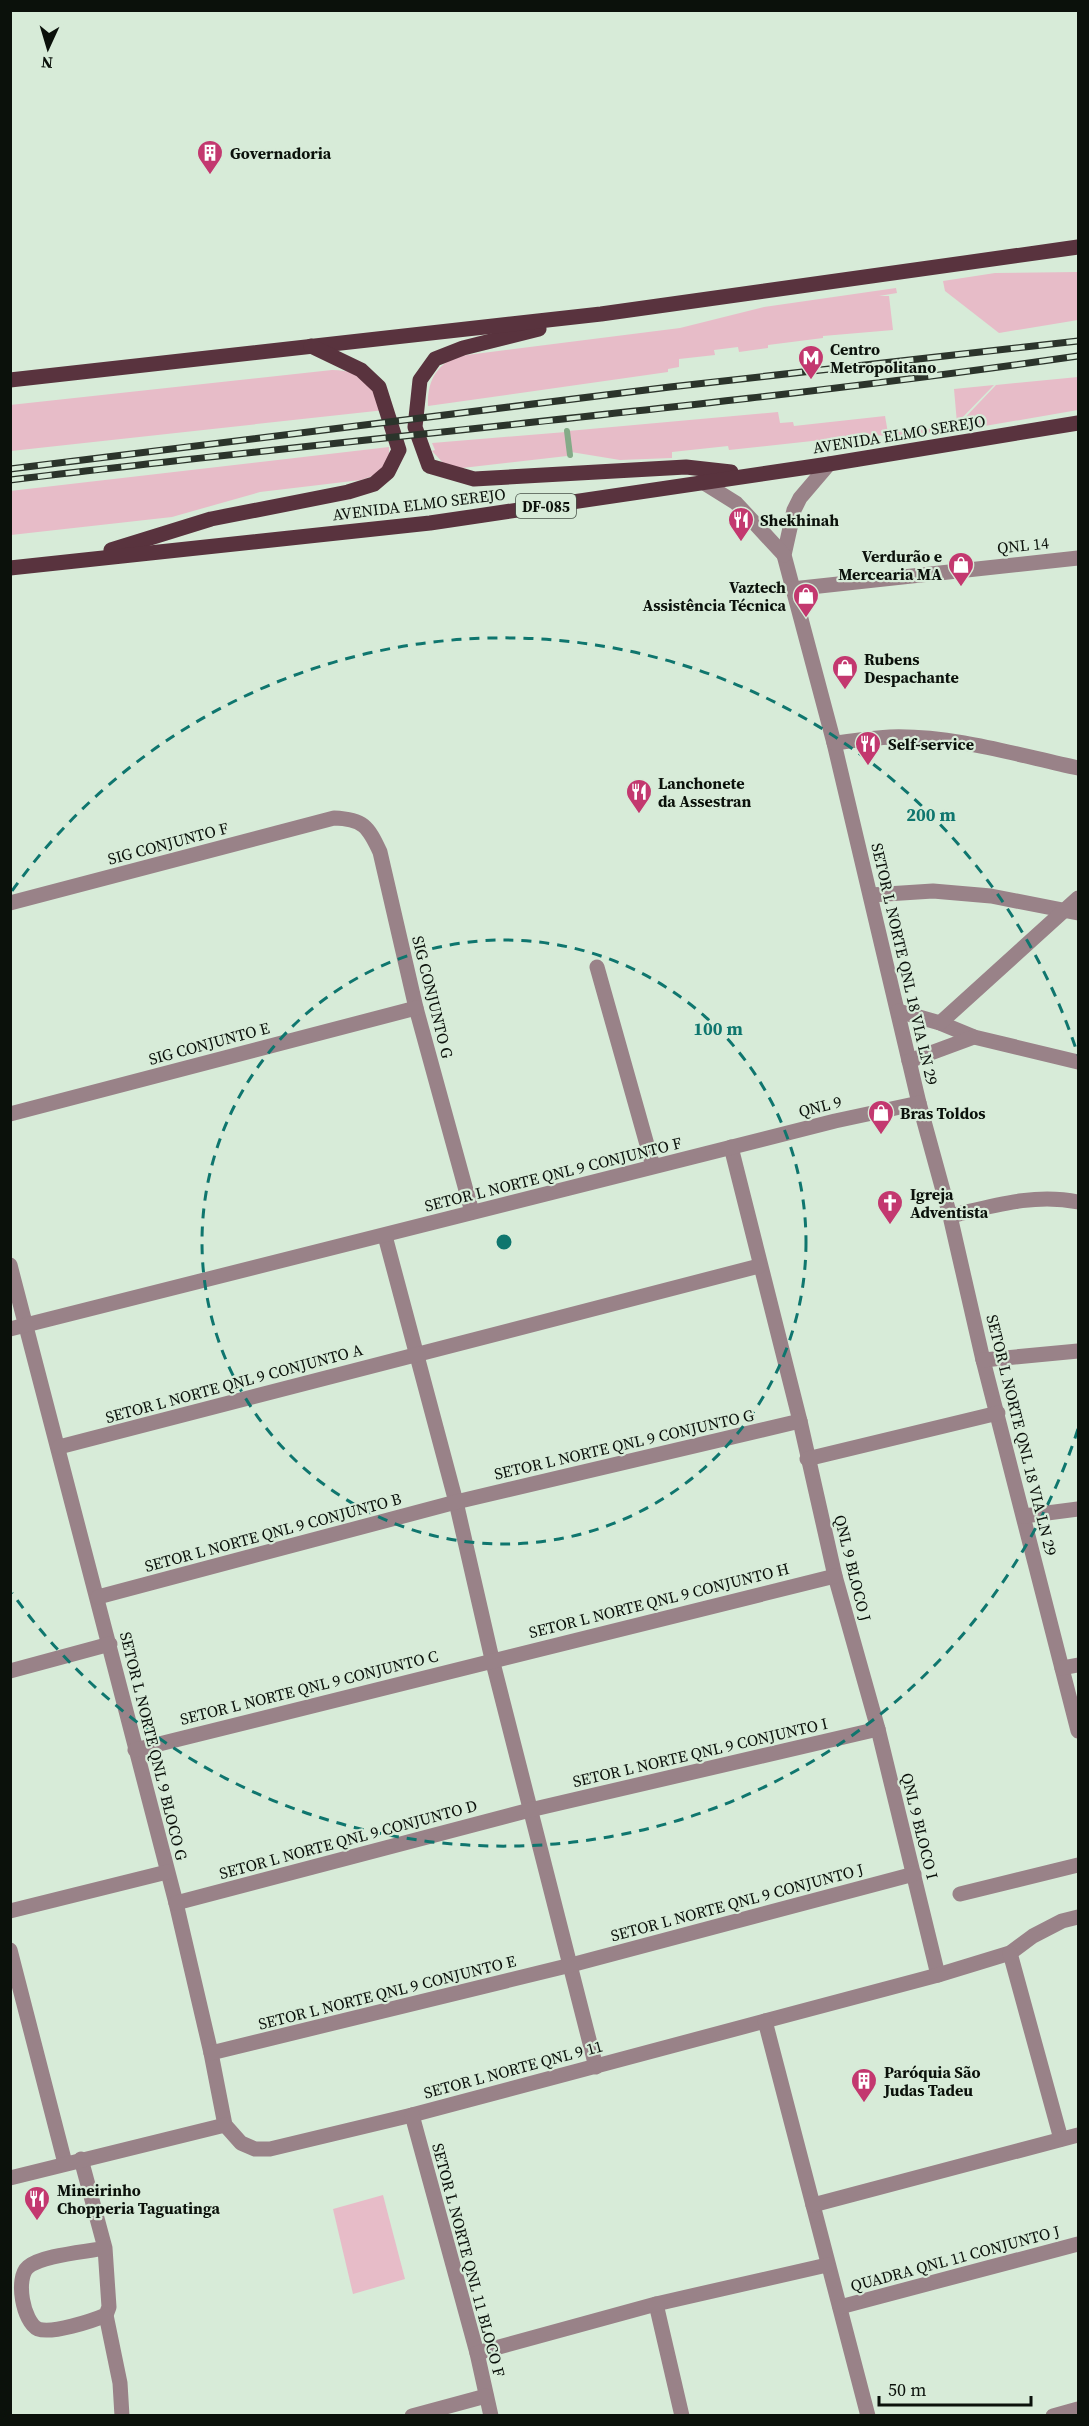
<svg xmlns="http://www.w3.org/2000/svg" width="1089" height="2426" viewBox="0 0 1089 2426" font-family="'Source Serif 4',serif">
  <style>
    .green { fill: #e7bcc8 }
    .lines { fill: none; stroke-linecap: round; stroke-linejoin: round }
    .stream { stroke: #85ab88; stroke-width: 6 }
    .minor { stroke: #998288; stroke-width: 15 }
    .major { stroke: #59333e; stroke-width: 15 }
    .rail-casing { stroke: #2b342b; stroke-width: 7 }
    .rail { stroke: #d7ebd8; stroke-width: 4.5; stroke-dasharray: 14; stroke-linecap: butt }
    .ring { fill: none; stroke: #0f766e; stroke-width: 3; stroke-dasharray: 10 8 }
    .labels { text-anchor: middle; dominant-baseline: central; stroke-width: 4.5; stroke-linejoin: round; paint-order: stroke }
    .shield { fill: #d7ebd8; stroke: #485248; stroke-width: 1.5 }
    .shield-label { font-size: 15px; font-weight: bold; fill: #0b110b }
    .poi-label { font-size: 16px; font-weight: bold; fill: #0b110b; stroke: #d7ebd8; text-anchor: start }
    .street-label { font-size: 16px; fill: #0b110b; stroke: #d7ebd8 }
    .centre { fill: #0f766e; stroke: #d7ebd8; stroke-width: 3 }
    .ring-label { font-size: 18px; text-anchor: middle; font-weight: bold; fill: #0f766e; stroke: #d7ebd8; stroke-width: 4.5; stroke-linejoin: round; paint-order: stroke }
  </style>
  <rect width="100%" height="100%" fill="#d7ebd8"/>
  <g class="green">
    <path d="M 1078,272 L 1078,320 L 999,333 L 945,291 L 943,281 L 995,273 Z"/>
    <path d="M 896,288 L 897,293 L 879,296 L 889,296 L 893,330 L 823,336 L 823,338 L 768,345 L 768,348 L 739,352 L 738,347 L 714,350 L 715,355 L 679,359 L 679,367 L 668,369 L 668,372 L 428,406 C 427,382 436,364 459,356 L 680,328 L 764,307 Z"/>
    <path d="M 332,370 C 368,371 367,383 385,410 L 11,451 L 10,405 Z"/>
    <path d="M 1078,377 L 1078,410 L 973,428 L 895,436 L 867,435 L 729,450 L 728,446 L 672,452 L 672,458 L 620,460 L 571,452 L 568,431 L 778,412 L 780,423 L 793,422 L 794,426 L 885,416 L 888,433 L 957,426 L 996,385 Z"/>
    <path d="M 994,385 L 957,423 L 954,389 Z"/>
    <path d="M 566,432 L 569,452 L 567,456 L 462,468 L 446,466 L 432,451 L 435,450 L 432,443 Z"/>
    <path d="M 389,447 L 389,458 L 378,474 L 361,480 L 260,492 L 172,517 L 11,535 L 10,491 Z"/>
    <path d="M 383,2195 L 405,2279 L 353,2294 L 333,2209 Z"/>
  </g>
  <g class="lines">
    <path class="stream" d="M 567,431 L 570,455"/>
    <g class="minor">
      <path d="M 829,464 L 800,498 L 794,510 L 784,555 L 834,743 L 919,1103 L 950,1216 L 983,1360 L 1078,1731"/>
      <path d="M 704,483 L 736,503 L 784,555"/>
      <path d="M 792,589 L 1078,558"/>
      <path d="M 834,743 C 853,741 872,738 890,737 C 954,735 1017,755 1078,768"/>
      <path d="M 871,895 L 933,891 L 991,896 L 1078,913"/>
      <path d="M 10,903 L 334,818 C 363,819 368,826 380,852 L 416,1008 L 472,1212"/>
      <path d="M 597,967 L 653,1166"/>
      <path d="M 898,1011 L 940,1023 L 974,1037 L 1078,1062"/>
      <path d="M 940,1023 L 1078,898"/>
      <path d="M 909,1061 L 974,1037"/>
      <path d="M 10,1114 L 416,1008"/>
      <path d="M 731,1147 L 800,1421 L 835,1576 L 878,1729 L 938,1975"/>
      <path d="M 950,1216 C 993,1206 1034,1193 1078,1202"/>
      <path d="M 385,1236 L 456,1502 L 492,1659 L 596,2067"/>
      <path d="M 10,1265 L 176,1903 L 211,2053 L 225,2125 L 241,2143 L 255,2149 L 270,2149 L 412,2115 L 938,1975 L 1010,1953 L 1033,1936 L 1062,1921 L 1078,1917"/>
      <path d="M 10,1329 L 835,1121 L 919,1103"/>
      <path d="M 983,1360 L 1078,1351"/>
      <path d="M 59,1447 L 759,1266"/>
      <path d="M 807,1459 L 998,1413"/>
      <path d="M 1024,1516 L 1078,1509"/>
      <path d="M 98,1597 L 456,1502 L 800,1421"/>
      <path d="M 1062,1668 L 1078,1665"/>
      <path d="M 10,1671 L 110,1644"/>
      <path d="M 135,1750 L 835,1576"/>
      <path d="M 960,1894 L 1078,1865"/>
      <path d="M 176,1903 L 530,1810 L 878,1729"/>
      <path d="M 10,1911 L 167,1872"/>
      <path d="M 10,1950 L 65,2163"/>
      <path d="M 1010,1953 L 1061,2139"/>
      <path d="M 765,2021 L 868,2416"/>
      <path d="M 211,2053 L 571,1965 L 914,1874"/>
      <path d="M 412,2115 L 477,2353 L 491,2416"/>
      <path d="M 81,2159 L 105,2248 L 109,2307 L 106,2315 C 92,2321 52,2334 38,2329 C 23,2322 15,2278 28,2267 C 42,2255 86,2252 105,2248"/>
      <path d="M 10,2178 L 225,2125"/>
      <path d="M 813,2205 L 1078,2135"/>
      <path d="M 656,2304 L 682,2416"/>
      <path d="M 840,2307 L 1078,2244"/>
      <path d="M 106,2315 L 120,2383 L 122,2416"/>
      <path d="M 477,2353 L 656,2304 L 827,2265"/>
      <path d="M 412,2416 L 486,2396"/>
      <path d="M 1053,2416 L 1078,2409"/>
    </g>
    <g class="major">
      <path d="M 539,329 L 463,348 L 435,359 L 420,380 L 415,427 L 429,466 L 474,479 L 686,467 L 731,472"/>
      <path d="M 10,380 L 601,314 L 1078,247"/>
      <path d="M 111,550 L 211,519 L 348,492 L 374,484 L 388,472 L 399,450 L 379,387 L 361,370 L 311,346"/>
      <path d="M 10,568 L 430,523 L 829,464 L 1078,423"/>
    </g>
    <defs>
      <g id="rail">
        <path d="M 10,469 L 670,387 L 1078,341"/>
        <path d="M 10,480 C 366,437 724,407 1078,356"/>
      </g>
    </defs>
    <use href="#rail" class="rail-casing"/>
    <use href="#rail" class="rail"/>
  </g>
  <g class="ring">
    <circle cx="504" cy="1242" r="302"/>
    <path d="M1078 1429A604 604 0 0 1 12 1593M12 891A604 604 0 0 1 1078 1055"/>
  </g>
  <defs>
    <symbol id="building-pin" viewBox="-11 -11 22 30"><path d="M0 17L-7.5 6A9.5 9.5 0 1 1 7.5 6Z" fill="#c3386f" stroke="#d7ebd8"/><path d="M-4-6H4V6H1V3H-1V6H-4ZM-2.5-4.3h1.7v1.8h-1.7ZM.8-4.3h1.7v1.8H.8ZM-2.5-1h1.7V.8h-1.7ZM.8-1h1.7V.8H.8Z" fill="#fff"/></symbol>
    <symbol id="metro-pin" viewBox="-11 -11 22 30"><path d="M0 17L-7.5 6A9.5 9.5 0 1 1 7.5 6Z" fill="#c3386f" stroke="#d7ebd8"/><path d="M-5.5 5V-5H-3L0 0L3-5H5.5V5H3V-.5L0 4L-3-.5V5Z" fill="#fff"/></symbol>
    <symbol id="restaurant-pin" viewBox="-11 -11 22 30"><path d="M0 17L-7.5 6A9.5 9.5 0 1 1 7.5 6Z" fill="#c3386f" stroke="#d7ebd8"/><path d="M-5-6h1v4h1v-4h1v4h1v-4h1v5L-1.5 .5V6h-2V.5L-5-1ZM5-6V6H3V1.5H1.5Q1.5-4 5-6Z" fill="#fff"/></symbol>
    <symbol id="shop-pin" viewBox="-11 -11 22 30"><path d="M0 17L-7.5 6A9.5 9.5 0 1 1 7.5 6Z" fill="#c3386f" stroke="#d7ebd8"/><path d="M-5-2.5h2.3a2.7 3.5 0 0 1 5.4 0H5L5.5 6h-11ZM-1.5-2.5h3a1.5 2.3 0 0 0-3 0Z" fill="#fff"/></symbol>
    <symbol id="church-pin" viewBox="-11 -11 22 30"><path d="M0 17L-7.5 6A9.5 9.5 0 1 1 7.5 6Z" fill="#c3386f" stroke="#d7ebd8"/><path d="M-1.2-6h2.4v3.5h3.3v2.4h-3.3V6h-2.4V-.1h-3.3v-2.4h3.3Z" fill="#fff"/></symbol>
  </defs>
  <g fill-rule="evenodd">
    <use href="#building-pin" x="195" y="138" width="30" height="40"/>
    <use href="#metro-pin" x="796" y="343" width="30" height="40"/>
    <use href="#restaurant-pin" x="726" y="505" width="30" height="40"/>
    <use href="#shop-pin" x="946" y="550" width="30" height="40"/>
    <use href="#shop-pin" x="791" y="581" width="30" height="40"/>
    <use href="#shop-pin" x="830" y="653" width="30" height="40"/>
    <use href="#restaurant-pin" x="853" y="729" width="30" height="40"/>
    <use href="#restaurant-pin" x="624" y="777" width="30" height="40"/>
    <use href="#shop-pin" x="866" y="1098" width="30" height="40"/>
    <use href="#church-pin" x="875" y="1188" width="30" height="40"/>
    <use href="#building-pin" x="849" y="2066" width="30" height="40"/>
    <use href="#restaurant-pin" x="22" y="2184" width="30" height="40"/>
  </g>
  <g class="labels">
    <rect class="shield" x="516" y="494" width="60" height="24" rx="4.5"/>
    <g class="shield-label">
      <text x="546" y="506">DF-085</text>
    </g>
    <g class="poi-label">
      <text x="230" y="153">Governadoria</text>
      <text x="830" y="349">Centro<tspan x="830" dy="18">Metropolitano</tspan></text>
      <text x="760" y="520">Shekhinah</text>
      <text x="942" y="556" text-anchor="end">Verdurão e<tspan x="942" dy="18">Mercearia MA</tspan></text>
      <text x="786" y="587" text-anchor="end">Vaztech<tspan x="786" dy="18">Assistência Técnica</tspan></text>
      <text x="864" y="659">Rubens<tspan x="864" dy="18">Despachante</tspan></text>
      <text x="888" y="744">Self-service</text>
      <text x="658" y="783">Lanchonete<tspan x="658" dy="18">da Assestran</tspan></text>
      <text x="900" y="1113">Bras Toldos</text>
      <text x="910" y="1194">Igreja<tspan x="910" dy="18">Adventista</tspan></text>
      <text x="884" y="2072">Paróquia São<tspan x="884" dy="18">Judas Tadeu</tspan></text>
      <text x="57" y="2190">Mineirinho<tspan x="57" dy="18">Chopperia Taguatinga</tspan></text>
    </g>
    <g class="street-label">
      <text transform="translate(899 434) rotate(-9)">AVENIDA ELMO SEREJO</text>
      <text transform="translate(419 504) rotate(-7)">AVENIDA ELMO SEREJO</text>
      <text transform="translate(1023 545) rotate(-6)">QNL 14</text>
      <text transform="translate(168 843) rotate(-15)">SIG CONJUNTO F</text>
      <text transform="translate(905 964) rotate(77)">SETOR L NORTE QNL 18 VIA LN 29</text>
      <text transform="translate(433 997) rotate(76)">SIG CONJUNTO G</text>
      <text transform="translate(209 1043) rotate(-15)">SIG CONJUNTO E</text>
      <text transform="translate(820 1106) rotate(-14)">QNL 9</text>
      <text transform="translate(553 1174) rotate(-14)">SETOR L NORTE QNL 9 CONJUNTO F</text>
      <text transform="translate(234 1383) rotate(-15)">SETOR L NORTE QNL 9 CONJUNTO A</text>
      <text transform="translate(1022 1435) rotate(76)">SETOR L NORTE QNL 18 VIA LN 29</text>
      <text transform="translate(624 1444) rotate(-13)">SETOR L NORTE QNL 9 CONJUNTO G</text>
      <text transform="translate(273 1532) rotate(-15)">SETOR L NORTE QNL 9 CONJUNTO B</text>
      <text transform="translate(853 1568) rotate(76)">QNL 9 BLOCO J</text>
      <text transform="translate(659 1600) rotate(-14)">SETOR L NORTE QNL 9 CONJUNTO H</text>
      <text transform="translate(309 1687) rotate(-14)">SETOR L NORTE QNL 9 CONJUNTO C</text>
      <text transform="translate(154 1746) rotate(76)">SETOR L NORTE QNL 9 BLOCO G</text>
      <text transform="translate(700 1752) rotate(-13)">SETOR L NORTE QNL 9 CONJUNTO I</text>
      <text transform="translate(920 1826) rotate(76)">QNL 9 BLOCO I</text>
      <text transform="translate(348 1839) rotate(-15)">SETOR L NORTE QNL 9 CONJUNTO D</text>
      <text transform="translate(737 1902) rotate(-15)">SETOR L NORTE QNL 9 CONJUNTO J</text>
      <text transform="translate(387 1992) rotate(-14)">SETOR L NORTE QNL 9 CONJUNTO E</text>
      <text transform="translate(513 2069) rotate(-15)">SETOR L NORTE QNL 9 11</text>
      <text transform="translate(955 2258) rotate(-15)">QUADRA QNL 11 CONJUNTO J</text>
      <text transform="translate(469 2260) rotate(75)">SETOR L NORTE QNL 11 BLOCO F</text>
    </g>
  </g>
  <circle cx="504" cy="1242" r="9" class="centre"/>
  <g class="ring-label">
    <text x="931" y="821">200 m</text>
    <text x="718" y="1035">100 m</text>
  </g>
  <rect width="1089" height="2426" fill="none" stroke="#0b110b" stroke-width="24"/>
  <g transform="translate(48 48) rotate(184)" stroke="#d7ebd8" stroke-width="4.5" paint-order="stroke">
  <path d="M0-4.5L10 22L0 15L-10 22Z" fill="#0b110b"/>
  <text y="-9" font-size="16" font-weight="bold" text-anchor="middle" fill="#0b110b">N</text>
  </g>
  <path d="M879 2396v9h152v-9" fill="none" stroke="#0b110b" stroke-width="3"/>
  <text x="888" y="2396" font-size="18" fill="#0b110b" stroke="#d7ebd8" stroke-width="4.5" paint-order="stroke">50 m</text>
</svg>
